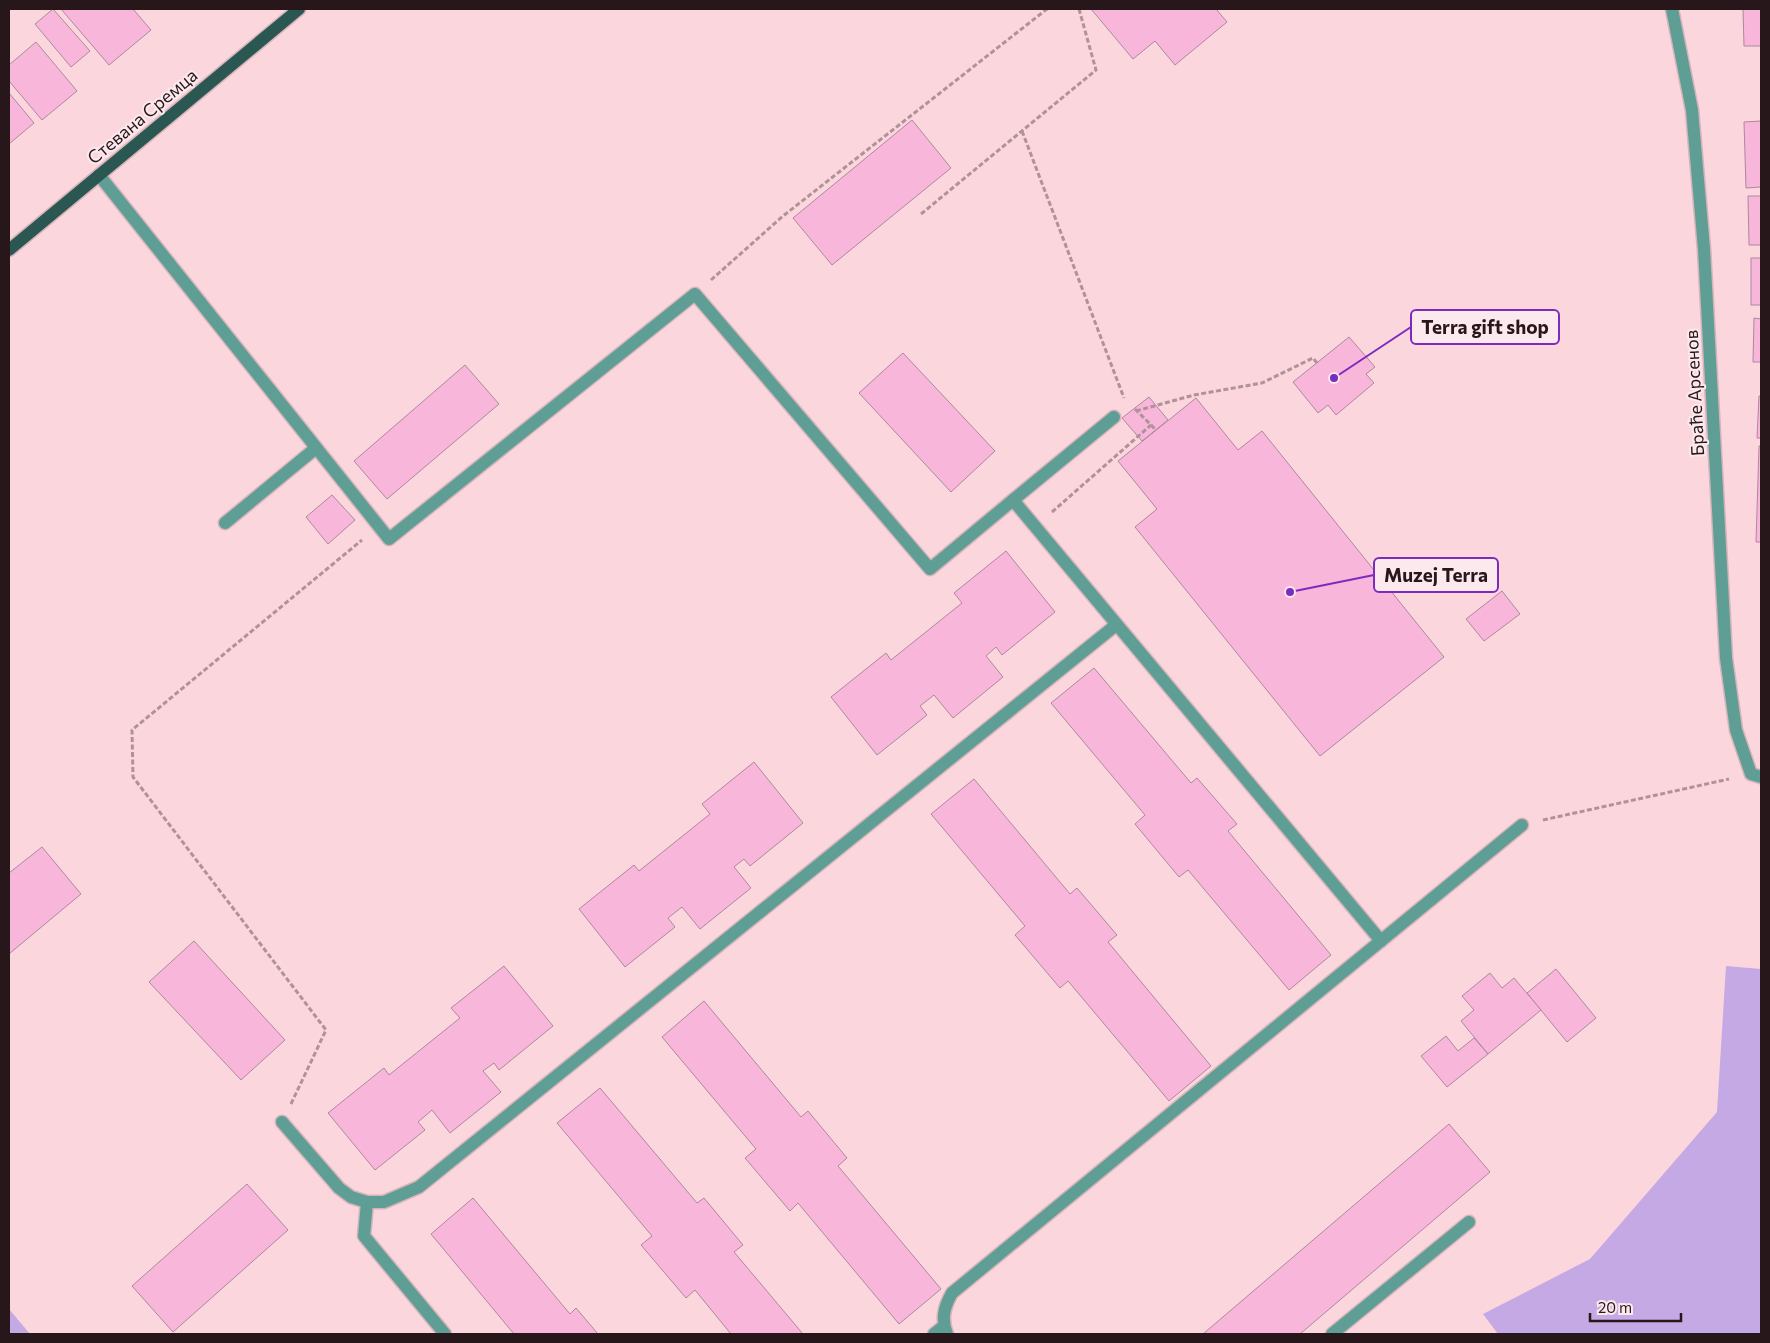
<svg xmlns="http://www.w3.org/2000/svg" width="1770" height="1343" viewBox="0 0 1770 1343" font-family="Commissioner,sans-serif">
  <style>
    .green { fill: #c4a9e4 }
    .building { fill: #f9b6db; stroke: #ad889c }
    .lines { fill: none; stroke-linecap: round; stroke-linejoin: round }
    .minor-casing { stroke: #d5b4ba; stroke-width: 15 }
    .major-casing { stroke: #d5b4ba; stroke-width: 15 }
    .path { stroke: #b09298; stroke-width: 3; stroke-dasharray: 5 2.5; stroke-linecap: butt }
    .minor { stroke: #5e9e95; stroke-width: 12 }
    .major { stroke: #2a5752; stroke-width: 12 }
    .labels { text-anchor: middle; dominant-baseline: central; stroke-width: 4; stroke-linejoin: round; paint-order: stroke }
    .street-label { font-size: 18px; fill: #27171a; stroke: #fce9ed }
    .leader { fill: none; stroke: #7b2cbf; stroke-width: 2 }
    .callout-dot { fill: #7b2cbf; stroke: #fce9ed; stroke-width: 2 }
    .callout { fill: #fce9ed; stroke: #7b2cbf; stroke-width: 2 }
    .callout-label { font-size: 19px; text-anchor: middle; font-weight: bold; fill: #27171a }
  </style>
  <rect width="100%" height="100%" fill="#fbd6dd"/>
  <g class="green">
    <path d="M 1726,966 L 1761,969 L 1761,1334 L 1498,1334 L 1483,1314 L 1590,1259 L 1717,1112 Z"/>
    <path d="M 9,1309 L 30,1334 L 9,1334 Z"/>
  </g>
  <g class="building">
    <path d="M 53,9 L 90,51 L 71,67 L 35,24 Z"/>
    <path d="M 61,9 L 133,9 L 151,30 L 109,65 Z"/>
    <path d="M 1091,9 L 1216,9 L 1227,22 L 1175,65 L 1155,41 L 1133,59 Z"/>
    <path d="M 1743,9 L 1761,9 L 1761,46 L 1744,46 Z"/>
    <path d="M 36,42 L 77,91 L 42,120 L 9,81 L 9,65 Z"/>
    <path d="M 9,93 L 34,123 L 9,144 Z"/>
    <path d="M 912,120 L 951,168 L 832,265 L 793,218 Z"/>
    <path d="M 1761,121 L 1761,187 L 1746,188 L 1744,122 Z"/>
    <path d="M 1748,196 L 1761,196 L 1761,245 L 1749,245 Z"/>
    <rect x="1751" y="258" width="10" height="47"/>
    <path d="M 1754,318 L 1761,319 L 1761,362 L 1753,362 Z"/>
    <path d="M 1349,337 L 1375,367 L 1366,374 L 1374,383 L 1336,415 L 1328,405 L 1318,413 L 1293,382 Z"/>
    <path d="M 903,353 L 995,451 L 951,492 L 859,393 Z"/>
    <path d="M 465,365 L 499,404 L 387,499 L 354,461 Z"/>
    <path d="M 1759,396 L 1761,396 L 1761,438 L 1757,438 Z"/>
    <path d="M 1149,397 L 1168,420 L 1142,441 L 1122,418 Z"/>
    <path d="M 1196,398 L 1238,450 L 1262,431 L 1444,657 L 1320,756 L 1135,527 L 1157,509 L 1118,461 Z"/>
    <path d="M 1759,446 L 1761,446 L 1761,542 L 1756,542 Z"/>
    <path d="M 332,495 L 355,520 L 328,544 L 306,517 Z"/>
    <path d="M 1006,551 L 1055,612 L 1002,655 L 996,647 L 986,656 L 1003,677 L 953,718 L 934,695 L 920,706 L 927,715 L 877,755 L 831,697 L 886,653 L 891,660 L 962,603 L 954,593 Z"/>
    <path d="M 1502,591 L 1520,614 L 1484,641 L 1466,619 Z"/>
    <path d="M 1094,668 L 1191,783 L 1197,778 L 1237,824 L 1228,831 L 1331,955 L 1289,990 L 1188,870 L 1179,877 L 1135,824 L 1145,815 L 1051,703 Z"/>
    <path d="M 754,762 L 803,823 L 750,866 L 744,859 L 734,867 L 751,888 L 700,929 L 682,907 L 668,918 L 675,927 L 625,967 L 579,909 L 634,865 L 639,871 L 710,814 L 702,804 Z"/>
    <path d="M 974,779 L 1070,894 L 1077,888 L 1117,935 L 1108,942 L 1211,1066 L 1169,1101 L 1068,981 L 1060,988 L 1015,935 L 1025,926 L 931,814 Z"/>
    <path d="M 42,847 L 81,894 L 9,954 L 9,873 Z"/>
    <path d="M 194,941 L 285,1040 L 241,1080 L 149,982 Z"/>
    <path d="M 504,966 L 553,1026 L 499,1070 L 494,1063 L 483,1071 L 501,1092 L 450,1133 L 432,1110 L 418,1122 L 425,1130 L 375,1170 L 328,1113 L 384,1068 L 389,1075 L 460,1018 L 451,1008 Z"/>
    <path d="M 1556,969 L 1596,1018 L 1567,1042 L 1527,993 Z"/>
    <path d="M 1490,973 L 1502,988 L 1514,978 L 1541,1010 L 1488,1054 L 1461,1021 L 1474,1010 L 1462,996 Z"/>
    <path d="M 704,1001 L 801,1117 L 808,1111 L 847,1158 L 838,1166 L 941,1289 L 899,1324 L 798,1203 L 790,1211 L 745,1158 L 756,1149 L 662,1037 Z"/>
    <path d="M 1446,1036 L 1458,1051 L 1474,1038 L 1488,1054 L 1447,1087 L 1421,1056 Z"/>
    <path d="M 600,1088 L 697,1203 L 704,1198 L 743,1245 L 734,1252 L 803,1334 L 731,1334 L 695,1290 L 686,1298 L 641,1245 L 652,1236 L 557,1123 Z"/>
    <path d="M 1449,1124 L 1490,1172 L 1300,1334 L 1203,1334 Z"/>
    <path d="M 247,1184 L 288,1230 L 173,1332 L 132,1286 Z"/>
    <path d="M 473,1198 L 570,1314 L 576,1308 L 598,1334 L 514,1334 L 431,1234 Z"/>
  </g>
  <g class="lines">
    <defs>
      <g id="minor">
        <path d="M 1672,9 L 1692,110 L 1704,249 L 1726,658 L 1736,730 L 1751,774 L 1761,777"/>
        <path d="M 99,175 L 389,539 L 695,294 L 930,569 L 1013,500 L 1381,941"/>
        <path d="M 1013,500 L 1114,417"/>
        <path d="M 225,523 L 316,448"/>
        <path d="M 282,1122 L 339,1188 L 351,1197 L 367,1202 L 384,1202 L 419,1187 L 1116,625"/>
        <path d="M 367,1202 L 364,1236 L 445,1334"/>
        <path d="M 934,1334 L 944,1326"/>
        <path d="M 947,1334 C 941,1319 944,1307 952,1293 L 1522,825"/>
        <path d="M 1332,1334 L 1469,1222"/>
      </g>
      <path id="major" d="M 9,250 L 299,9"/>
    </defs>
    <use href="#minor" class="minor-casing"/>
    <use href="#major" class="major-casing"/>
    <g class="path">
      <path d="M 1022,131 L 1124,398"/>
      <path d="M 921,214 L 1096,70 L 1079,9"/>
      <path d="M 711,280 L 783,216 L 1047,9"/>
      <path d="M 1135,409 L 1156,430"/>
      <path d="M 1136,411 L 1194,395 L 1262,383 L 1313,358 L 1317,363"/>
      <path d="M 1052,512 L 1151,425"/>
      <path d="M 1543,820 L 1729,779"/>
      <path d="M 291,1104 L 326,1030 L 133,777 L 132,730 L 362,540"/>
    </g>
    <use href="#minor" class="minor"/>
    <use href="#major" class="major"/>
  </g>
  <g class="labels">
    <g class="street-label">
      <text transform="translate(142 116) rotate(-40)">Стевана Сремца</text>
      <text transform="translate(1694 393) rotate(-93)">Браће Арсенов</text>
    </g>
  </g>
  <path class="leader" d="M1334 378L1411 327M1290 592L1374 575"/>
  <g class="callout-dot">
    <circle cx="1334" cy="378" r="5"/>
    <circle cx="1290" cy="592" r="5"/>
  </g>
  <g class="callout">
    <rect x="1411" y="310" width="148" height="34" rx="5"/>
    <rect x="1374" y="558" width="124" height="34" rx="5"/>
  </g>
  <g class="callout-label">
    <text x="1485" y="334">Terra gift shop</text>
    <text x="1436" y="582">Muzej Terra</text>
  </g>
  <rect width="1770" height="1343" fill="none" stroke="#27171a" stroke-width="20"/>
  <path d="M1590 1313v8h91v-8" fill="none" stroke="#27171a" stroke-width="2.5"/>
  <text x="1598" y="1313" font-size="15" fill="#27171a" stroke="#fce9ed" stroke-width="4" paint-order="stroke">20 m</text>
</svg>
